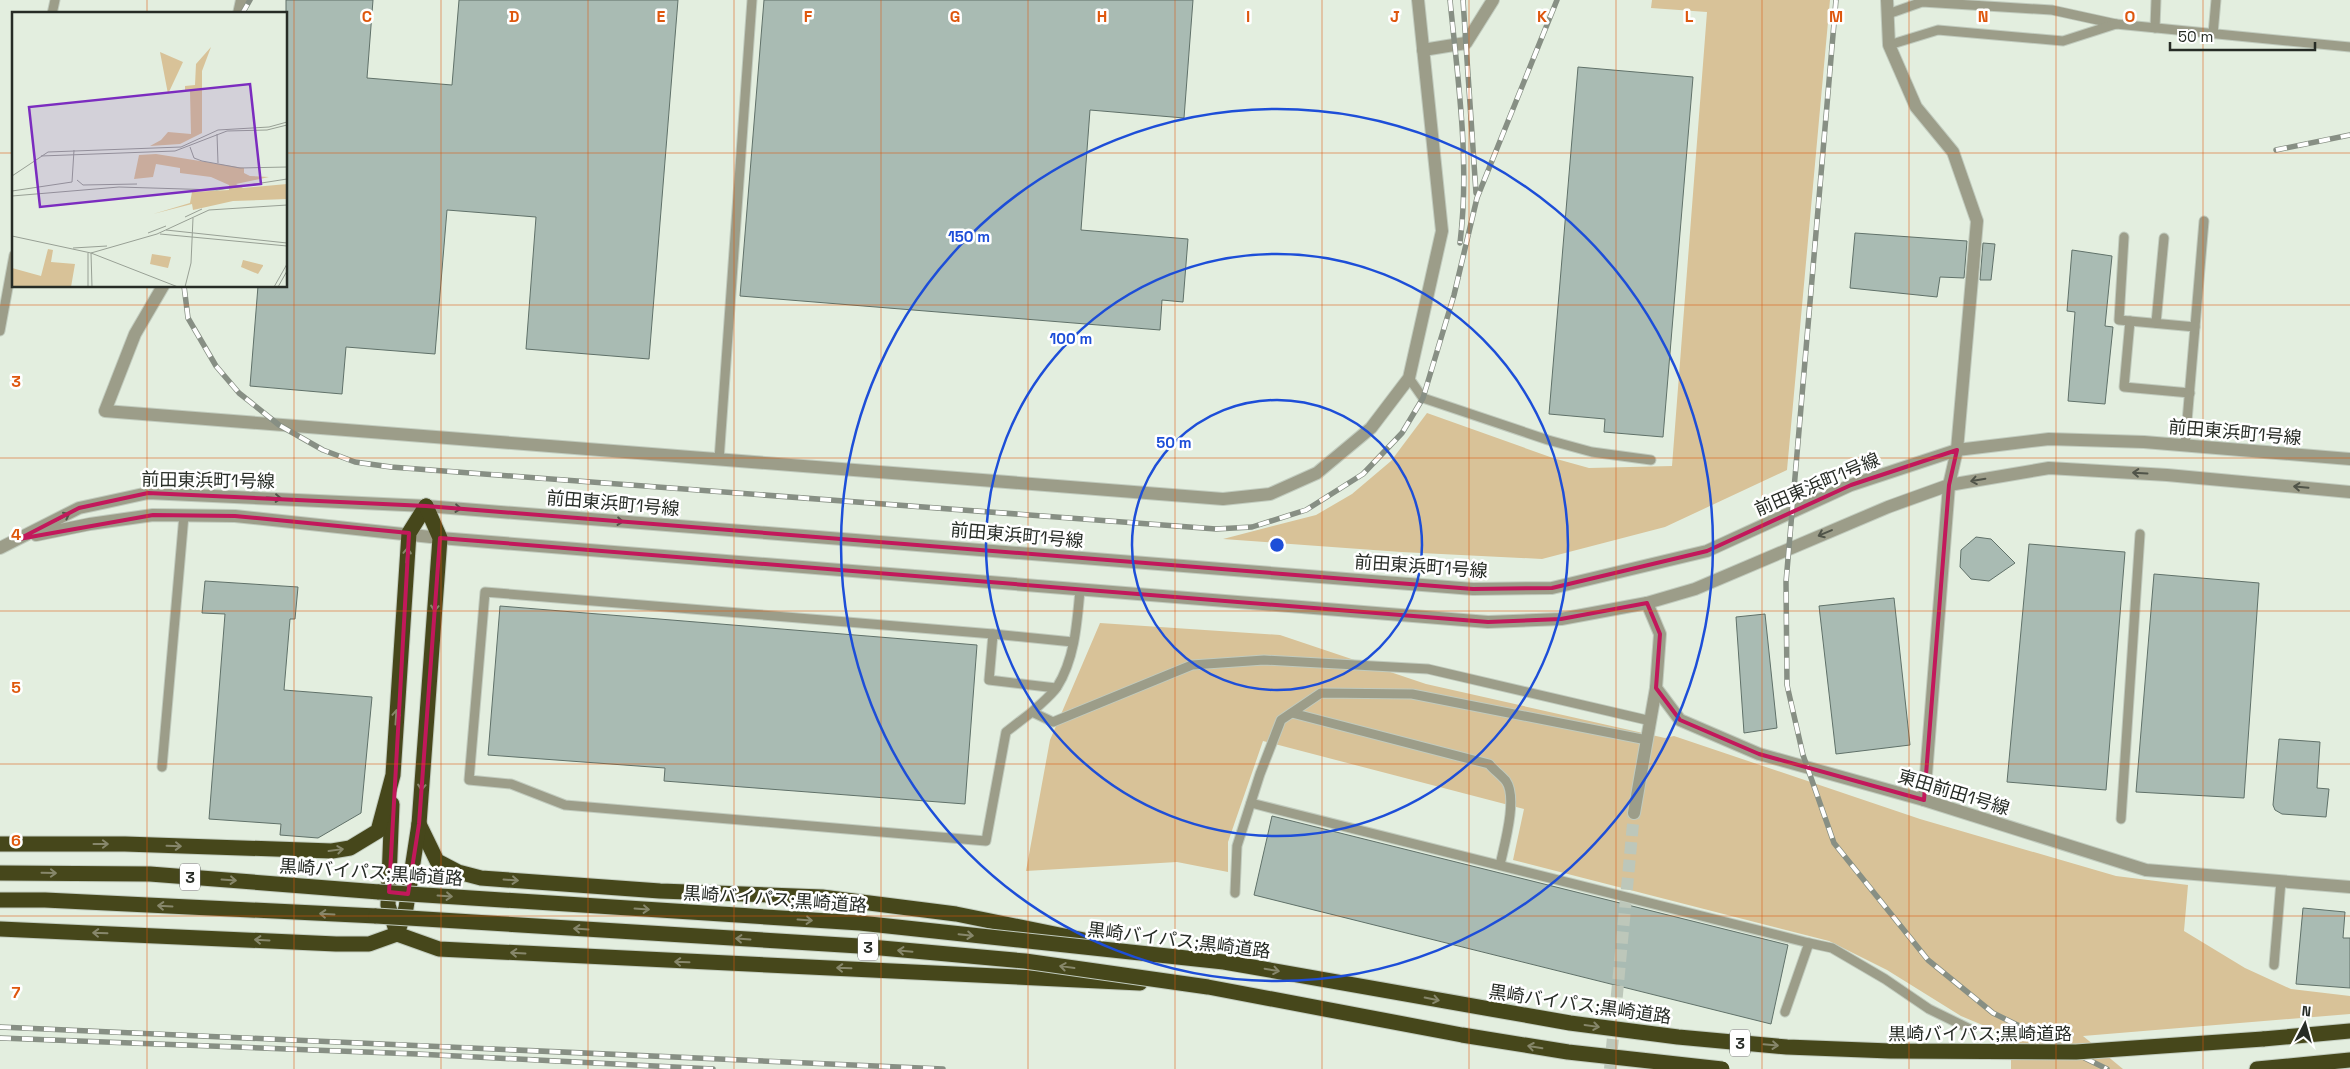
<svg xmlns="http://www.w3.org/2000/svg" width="2350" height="1069" viewBox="0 0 2350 1069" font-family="'Space Grotesk','Noto Sans JP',sans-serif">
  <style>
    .green { fill: #d8c298 }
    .building { fill: #a9bbb3; stroke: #607169 }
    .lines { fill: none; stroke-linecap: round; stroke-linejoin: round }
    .tertiary-tunnel { stroke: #bdc7ba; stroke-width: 12; stroke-dasharray: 12 6; stroke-linecap: butt }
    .service-casing { stroke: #c1cbbe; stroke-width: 11 }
    .minor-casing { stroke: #c1cbbe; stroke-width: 14 }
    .tertiary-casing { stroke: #c1cbbe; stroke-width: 14 }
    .motorway-casing { stroke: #c1cbbe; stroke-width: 17 }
    .service { stroke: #9c9d89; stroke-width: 9 }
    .minor { stroke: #9c9d89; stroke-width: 12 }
    .tertiary { stroke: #9c9d89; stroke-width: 12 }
    .motorway { stroke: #46471b; stroke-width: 15 }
    .rail-casing { stroke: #878f84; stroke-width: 5.5 }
    .rail { stroke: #fff; stroke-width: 4; stroke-dasharray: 11; stroke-linecap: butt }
    .motorway-bridge-casing { stroke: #c1cbbe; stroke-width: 17; stroke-linecap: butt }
    .motorway-bridge { stroke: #46471b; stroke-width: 15 }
    .oneway { stroke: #505449 }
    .oneway2 { stroke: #87876b }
    .marked { fill: none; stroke: #c2185b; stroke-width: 4; stroke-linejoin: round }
    .grid { fill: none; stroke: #de570d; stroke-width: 1; stroke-opacity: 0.55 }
    .ring { fill: none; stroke: #1d4ed8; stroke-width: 2.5 }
    .labels { text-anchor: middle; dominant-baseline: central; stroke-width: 5; stroke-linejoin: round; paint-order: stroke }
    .shield { fill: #fff; stroke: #686b67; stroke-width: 1 }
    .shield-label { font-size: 16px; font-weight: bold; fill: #272c26 }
    .street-label { font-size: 18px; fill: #272c26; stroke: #fff }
    .inset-road { fill: none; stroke: #98a095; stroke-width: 1 }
    .view { fill: #7b2cbf; fill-opacity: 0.15; stroke: #7b2cbf; stroke-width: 2.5 }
    .inset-edge { fill: none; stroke: #272c26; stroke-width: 2.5 }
    .grid-label { font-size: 16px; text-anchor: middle; font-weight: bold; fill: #de570d; stroke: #fff; stroke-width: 5; stroke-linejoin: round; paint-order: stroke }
    .centre { fill: #1d4ed8; stroke: #fff; stroke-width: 2.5 }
    .ring-label { font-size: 15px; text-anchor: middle; font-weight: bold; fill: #1d4ed8; stroke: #fff; stroke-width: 5; stroke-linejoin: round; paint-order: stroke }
  </style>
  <rect width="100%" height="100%" fill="#e3eedf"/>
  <g class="green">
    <path d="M 1652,0 L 1830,0 L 1787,470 L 1665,527 L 1542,559 L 1401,552 L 1223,539 L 1316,515 L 1352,494 L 1391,461 L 1427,413 L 1553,458 L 1589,468 L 1672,466 L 1707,12 L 1651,8 Z"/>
    <path d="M 1100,623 L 1280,635 L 1426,684 L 1665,738 L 1674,736 L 1920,819 L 2116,876 L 2188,885 L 2184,931 L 2245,968 L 2291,989 L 2350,996 L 2350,1014 L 2083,1036 L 2123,1069 L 2011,1069 L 2011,1037 L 1961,1016 L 1887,970 L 1829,941 L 1513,860 L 1524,809 L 1263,741 L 1228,842 L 1228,872 L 1177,862 L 1026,871 L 1050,740 Z"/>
  </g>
  <g class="building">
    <path d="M 286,0 L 373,0 L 367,78 L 452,85 L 459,0 L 678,0 L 649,359 L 526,349 L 536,217 L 447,210 L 435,354 L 346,347 L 342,394 L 250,386 L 258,286 L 286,286 Z"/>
    <path d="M 764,0 L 1193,0 L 1184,118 L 1090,110 L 1081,230 L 1188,239 L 1183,302 L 1162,300 L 1160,330 L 740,296 Z"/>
    <path d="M 1578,67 L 1693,77 L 1663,437 L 1604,432 L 1605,419 L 1549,414 Z"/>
    <path d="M 1855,233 L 1967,241 L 1964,278 L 1940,277 L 1937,297 L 1850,288 Z"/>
    <path d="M 1983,243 L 1995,244 L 1991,280 L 1980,280 Z"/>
    <path d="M 2072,250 L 2112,256 L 2105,326 L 2113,327 L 2105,404 L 2068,401 L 2075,312 L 2067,311 Z"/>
    <path d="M 1976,537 L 1991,539 L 2015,563 L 1989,581 L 1971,579 L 1960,567 L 1961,550 Z"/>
    <path d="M 2029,544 L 2125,552 L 2106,790 L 2007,782 Z"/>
    <path d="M 2154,574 L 2259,583 L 2244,798 L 2136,792 Z"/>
    <path d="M 205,581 L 298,587 L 295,619 L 290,619 L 284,690 L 372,697 L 361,813 L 318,838 L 280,835 L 281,824 L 209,819 L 225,614 L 202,613 Z"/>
    <path d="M 1894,598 L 1910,745 L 1836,754 L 1819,606 Z"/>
    <path d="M 500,606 L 977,645 L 965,804 L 664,781 L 665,768 L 488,755 Z"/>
    <path d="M 1765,614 L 1777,728 L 1744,733 L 1736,617 Z"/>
    <path d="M 2279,739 L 2320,742 L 2317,788 L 2329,789 L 2326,817 L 2282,814 L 2275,810 L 2273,805 Z"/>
    <path d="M 1272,816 L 1788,945 L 1771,1024 L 1254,895 Z"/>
    <path d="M 2303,908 L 2345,912 L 2343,938 L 2350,938 L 2350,988 L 2296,984 Z"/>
  </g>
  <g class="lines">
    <path class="tertiary-tunnel" d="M 1610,1069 L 1634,813"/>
    <defs>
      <g id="service">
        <path d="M 52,14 L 55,0"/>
        <path d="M 1888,14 L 1922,2 L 2052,10 L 2116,24"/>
        <path d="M 2155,28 L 2156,0"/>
        <path d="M 2213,34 L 2216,0"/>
        <path d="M 1889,45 L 1938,30 L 2063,41 L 2116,24 L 2350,47"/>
        <path d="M 2124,237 L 2119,320 L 2195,327"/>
        <path d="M 2130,321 L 2124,387 L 2190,393"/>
        <path d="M 2156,323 L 2164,238"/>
        <path d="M 0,331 L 14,255"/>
        <path d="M 1409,378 L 1423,398 L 1548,440 L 1592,452 L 1651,460"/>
        <path d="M 2185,445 L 2204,221"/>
        <path d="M 719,460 L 752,0"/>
        <path d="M 1080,590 C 1077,623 1075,658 1057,687 C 1051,696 1040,704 1032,712 L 1053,722 L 1192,665 L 1264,660 L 1428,669 L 1651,721"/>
        <path d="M 993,634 L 485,592 L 469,780 L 511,784 L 565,805 L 986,841 L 1006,732 L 1032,712"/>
        <path d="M 1056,688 L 989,680 L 993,634 L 1073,642"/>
        <path d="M 1292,713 L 1489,764 C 1494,770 1501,775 1506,781 C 1518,798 1504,846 1500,865"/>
        <path d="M 162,767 L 184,515"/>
        <path d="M 1251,803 L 1809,943 L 1785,1012"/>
        <path d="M 2121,819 L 2140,534"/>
        <path d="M 1235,893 L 1237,846 L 1260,774 L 1281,720 L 1321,693 L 1412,694 L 1647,740"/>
        <path d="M 1809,943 L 1832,948 L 1885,979 L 1929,1009 L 1972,1030"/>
        <path d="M 2274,965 L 2281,881"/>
      </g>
      <g id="minor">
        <path d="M 1887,0 L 1889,45 L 1916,107 L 1953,152 L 1977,221 L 1957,450"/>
        <path d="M 239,14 L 242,0"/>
        <path d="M 1423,50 L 1466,43 L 1493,0"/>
        <path d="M 163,286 L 135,334 L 105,411 L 1223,499 L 1270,494 L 1317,473 L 1371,428 L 1409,378 L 1442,231 L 1418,0"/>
        <path d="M 1634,813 L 1656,688"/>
      </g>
      <g id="tertiary">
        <path d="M 36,535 L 90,524 L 153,515 L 235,516 L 440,538 L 1488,622 L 1561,619 L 1647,603 L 1695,589 L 1888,507 L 1949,485 L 2049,468 L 2167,475 L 2350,492"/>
        <path d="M 0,548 L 79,508 L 148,493 L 426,506 L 1473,589 L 1552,588 L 1707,551 L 1851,485 L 1957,450 L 2049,439 L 2144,442 L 2350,459"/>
        <path d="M 1647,603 L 1660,634 L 1656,688 L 1680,720 L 1759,754 L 1924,800 L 2146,870 L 2350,887"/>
        <path d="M 1924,800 L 1949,485 L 1957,450"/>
      </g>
      <g id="motorway">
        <path d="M 392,804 L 388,905 L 395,927"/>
        <path d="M 419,824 L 437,861 L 458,872 L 481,878 L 660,891 L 822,897 L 956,914 L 1094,942"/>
        <path d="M 0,844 L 125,844 L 332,851 L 350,848 L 378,831 L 393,775 L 409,533 L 426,506"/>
        <path d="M 0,873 L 150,874 L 379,892"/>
        <path d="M 0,900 L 45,900 L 376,916"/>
        <path d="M 399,928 L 406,908 L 419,824 L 440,538 L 426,506"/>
        <path d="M 0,929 L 336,944 L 369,944 L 397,934 L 439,949 L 1140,983"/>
        <path d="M 2263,1039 L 2350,1031"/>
        <path d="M 2257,1069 L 2350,1060"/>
      </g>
    </defs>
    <use href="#service" class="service-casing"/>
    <use href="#minor" class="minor-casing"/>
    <use href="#tertiary" class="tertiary-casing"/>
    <use href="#motorway" class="motorway-casing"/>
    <use href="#service" class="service"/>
    <use href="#minor" class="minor"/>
    <use href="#tertiary" class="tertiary"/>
    <use href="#motorway" class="motorway"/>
    <defs>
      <g id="rail">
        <path d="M 1450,0 C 1458,81 1470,162 1460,243"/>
        <path d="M 1463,0 L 1476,193"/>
        <path d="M 1836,0 L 1786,582 L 1787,685 L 1803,755 L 1834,843 L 1928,960 L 1993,1013 L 2107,1069"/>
        <path d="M 242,14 L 250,0"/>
        <path d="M 2276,150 L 2350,135"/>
        <path d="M 184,286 L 188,318 L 216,366 L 239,393 L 279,425 L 323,450 L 355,462 L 391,467 L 1216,529 L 1252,527 L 1306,510 L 1363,474 L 1402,433 L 1423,398 L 1454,295 L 1477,198 L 1557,0"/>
        <path d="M 0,1027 L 943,1069"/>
        <path d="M 0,1038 L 417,1054 L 713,1069"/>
      </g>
    </defs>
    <use href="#rail" class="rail-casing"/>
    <use href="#rail" class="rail"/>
    <defs>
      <g id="motorway-bridge">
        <path d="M 379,892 L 860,923 L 1224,962 L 1570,1023 L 1678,1037 L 1787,1047 L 1890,1051 L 2076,1052 L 2263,1039"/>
        <path d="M 376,916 L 859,946 L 1025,961 L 1208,987 L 1462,1035 L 1568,1052 L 1722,1069"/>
      </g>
    </defs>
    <use href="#motorway-bridge" class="motorway-bridge-casing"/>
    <use href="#motorway-bridge" class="motorway-bridge"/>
  </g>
  <defs><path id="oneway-shaft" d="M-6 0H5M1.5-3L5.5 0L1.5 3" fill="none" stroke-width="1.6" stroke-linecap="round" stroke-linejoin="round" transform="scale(1.25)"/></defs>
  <g class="oneway">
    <use href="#oneway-shaft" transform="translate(2140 473) rotate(-177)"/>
    <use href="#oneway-shaft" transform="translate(1978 480) rotate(170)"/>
    <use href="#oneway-shaft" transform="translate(2301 487) rotate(-175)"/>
    <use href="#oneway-shaft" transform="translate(274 498) rotate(3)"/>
    <use href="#oneway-shaft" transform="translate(454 508) rotate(5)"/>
    <use href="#oneway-shaft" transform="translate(63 517) rotate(-27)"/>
    <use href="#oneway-shaft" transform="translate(616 521) rotate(5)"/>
    <use href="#oneway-shaft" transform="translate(1825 533) rotate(157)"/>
  </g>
  <g class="oneway2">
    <use href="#oneway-shaft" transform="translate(407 555) rotate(-86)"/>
    <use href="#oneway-shaft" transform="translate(435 604) rotate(94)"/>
    <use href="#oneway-shaft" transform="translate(396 717) rotate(-86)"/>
    <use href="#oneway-shaft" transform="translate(422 783) rotate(94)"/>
    <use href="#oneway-shaft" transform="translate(101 844)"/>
    <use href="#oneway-shaft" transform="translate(174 846) rotate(2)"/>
    <use href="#oneway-shaft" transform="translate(336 850) rotate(-8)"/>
    <use href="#oneway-shaft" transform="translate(49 873) rotate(1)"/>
    <use href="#oneway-shaft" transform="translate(229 880) rotate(4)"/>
    <use href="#oneway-shaft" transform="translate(511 880) rotate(4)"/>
    <use href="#oneway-shaft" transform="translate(445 896) rotate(4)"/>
    <use href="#oneway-shaft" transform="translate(165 906) rotate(-177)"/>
    <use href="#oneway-shaft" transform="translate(642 909) rotate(4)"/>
    <use href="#oneway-shaft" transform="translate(327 914) rotate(-177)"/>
    <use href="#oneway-shaft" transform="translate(805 920) rotate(4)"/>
    <use href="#oneway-shaft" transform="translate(581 929) rotate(-176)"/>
    <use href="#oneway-shaft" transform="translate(100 933) rotate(-178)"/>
    <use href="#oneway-shaft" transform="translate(966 935) rotate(6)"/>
    <use href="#oneway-shaft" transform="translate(743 939) rotate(-176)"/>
    <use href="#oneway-shaft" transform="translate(262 940) rotate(-177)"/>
    <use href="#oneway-shaft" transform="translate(905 951) rotate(-175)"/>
    <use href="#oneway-shaft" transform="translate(518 953) rotate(-177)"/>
    <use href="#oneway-shaft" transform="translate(682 962) rotate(-178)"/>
    <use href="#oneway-shaft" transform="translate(1067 967) rotate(-172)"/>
    <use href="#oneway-shaft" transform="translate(844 968) rotate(-178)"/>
    <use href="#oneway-shaft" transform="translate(1272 970) rotate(10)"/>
    <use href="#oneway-shaft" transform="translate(1432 999) rotate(11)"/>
    <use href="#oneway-shaft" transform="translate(1592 1026) rotate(8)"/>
    <use href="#oneway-shaft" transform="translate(1771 1045) rotate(5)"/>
    <use href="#oneway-shaft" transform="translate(1535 1047) rotate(-171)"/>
  </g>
  <path class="marked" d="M 1957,450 L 1949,485 L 1924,800 L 1759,754 L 1680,720 L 1656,688 L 1660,634 L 1647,603 L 1561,619 L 1488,622 L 440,538 L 419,824 L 408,894 L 389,892 L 409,533 L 235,516 L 153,515 L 19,539 L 79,508 L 148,493 L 426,506 L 1473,589 L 1552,588 L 1707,551 L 1851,485 Z"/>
  <path class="grid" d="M 147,0 L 147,14M 294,0 L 294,1069M 441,0 L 441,1069M 588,0 L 588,1069M 734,0 L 734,1069M 881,0 L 881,1069M 1028,0 L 1028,1069M 1175,0 L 1175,1069M 1322,0 L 1322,1069M 1469,0 L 1469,1069M 1616,0 L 1616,1069M 1762,0 L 1762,1069M 1909,0 L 1909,1069M 2056,0 L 2056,1069M 2203,0 L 2203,1069M 0,153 L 14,153M 286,153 L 2350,153M 147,286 L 147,1069M 0,305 L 2350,305M 0,458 L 2350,458M 0,611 L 2350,611M 0,764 L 2350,764M 0,916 L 2350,916"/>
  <g class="ring">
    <circle cx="1277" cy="545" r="145"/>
    <circle cx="1277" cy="545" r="291"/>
    <circle cx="1277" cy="545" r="436"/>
  </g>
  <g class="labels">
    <g class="shield">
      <rect x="180" y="863.5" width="20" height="27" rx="4"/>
      <rect x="858" y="933.5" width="20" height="27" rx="4"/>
      <rect x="1730" y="1029.5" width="20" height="27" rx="4"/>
    </g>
    <g class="shield-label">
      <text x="190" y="877">3</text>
      <text x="868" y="947">3</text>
      <text x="1740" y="1043">3</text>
    </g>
    <g class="street-label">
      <text transform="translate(2235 432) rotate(5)">前田東浜町1号線</text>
      <text transform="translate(208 480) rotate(1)">前田東浜町1号線</text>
      <text transform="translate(1817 484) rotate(-23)">前田東浜町1号線</text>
      <text transform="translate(613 503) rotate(5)">前田東浜町1号線</text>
      <text transform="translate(1017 535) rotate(5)">前田東浜町1号線</text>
      <text transform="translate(1421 566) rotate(4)">前田東浜町1号線</text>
      <text transform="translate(1954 792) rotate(17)">東田前田1号線</text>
      <text transform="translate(371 872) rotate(4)">黒崎バイパス;黒崎道路</text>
      <text transform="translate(775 899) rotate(4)">黒崎バイパス;黒崎道路</text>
      <text transform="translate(1179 940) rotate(7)">黒崎バイパス;黒崎道路</text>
      <text transform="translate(1580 1004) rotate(8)">黒崎バイパス;黒崎道路</text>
      <text x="1980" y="1033">黒崎バイパス;黒崎道路</text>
    </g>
  </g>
  <g transform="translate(12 12)">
    <rect width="275" height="275" fill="#e3eedf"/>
    <path d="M 199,35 L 190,59 L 190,121 L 168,132 L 138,134 L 149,128 L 156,120 L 179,122 L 178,79 L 173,79 L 173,74 L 183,73 L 184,52 ZM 148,40 L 171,50 L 156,82 ZM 144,142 L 232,156 L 232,161 L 238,164 L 257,165 L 224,172 L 231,176 L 275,172 L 275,187 L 221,189 L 181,198 L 180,192 L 141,202 L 178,191 L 180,180 L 217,178 L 217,173 L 199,165 L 168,161 L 168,156 L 144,152 L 141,165 L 122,167 L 127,143 ZM 36,237 L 41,238 L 39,250 L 63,252 L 59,275 L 0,275 L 0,256 L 29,264 ZM 140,242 L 159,245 L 156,256 L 138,252 ZM 231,248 L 251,253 L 251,254 L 246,262 L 229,255 Z" fill="#d8c298"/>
    <path class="inset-road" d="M 205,122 L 206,151M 178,135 L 182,146 L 190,149 L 228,156 L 275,155M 29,144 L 163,139 L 215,119 L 255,118 L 275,113M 0,164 L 36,140 L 169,135 L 206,118 L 257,115 L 275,110M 65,168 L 71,173 L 125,172M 0,179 L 60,170 L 62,138M 0,184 L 107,175 L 205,178 L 275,167M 173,205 L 190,197M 154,218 L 275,231M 136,221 L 154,214M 148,222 L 275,234M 0,224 L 79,241 L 145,222 L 197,198 L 275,193M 61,236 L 95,234M 76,241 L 76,275M 79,241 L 166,275M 79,241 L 80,275M 173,275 L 179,251 L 181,206M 262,275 L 275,252M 266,275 L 275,259"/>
    <path class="view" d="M 238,72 L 249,172 L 28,195 L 17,95 Z"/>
    <rect width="275" height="275" class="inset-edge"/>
  </g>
  <g class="grid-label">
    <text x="367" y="22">C</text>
    <text x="514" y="22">D</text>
    <text x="661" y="22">E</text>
    <text x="808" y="22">F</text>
    <text x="955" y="22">G</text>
    <text x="1102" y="22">H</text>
    <text x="1248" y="22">I</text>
    <text x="1395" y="22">J</text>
    <text x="1542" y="22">K</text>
    <text x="1689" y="22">L</text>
    <text x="1836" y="22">M</text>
    <text x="1983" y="22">N</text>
    <text x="2130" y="22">O</text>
    <text x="16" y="387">3</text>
    <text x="16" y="540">4</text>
    <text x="16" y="693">5</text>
    <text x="16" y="846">6</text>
    <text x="16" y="998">7</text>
  </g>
  <circle cx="1277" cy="545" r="8" class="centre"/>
  <g class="ring-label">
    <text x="969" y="242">150 m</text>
    <text x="1071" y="344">100 m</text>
    <text x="1174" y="448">50 m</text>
  </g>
  <g transform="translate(2305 1024) rotate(6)" stroke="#ffffff" stroke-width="4" paint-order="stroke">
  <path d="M0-4L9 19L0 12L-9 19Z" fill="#272c26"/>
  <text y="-8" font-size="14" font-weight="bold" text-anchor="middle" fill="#272c26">N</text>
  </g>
  <path d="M2170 42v8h145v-8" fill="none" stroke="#272c26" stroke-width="2.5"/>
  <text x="2178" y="42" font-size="15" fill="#272c26" stroke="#ffffff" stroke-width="4" paint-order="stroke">50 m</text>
</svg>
